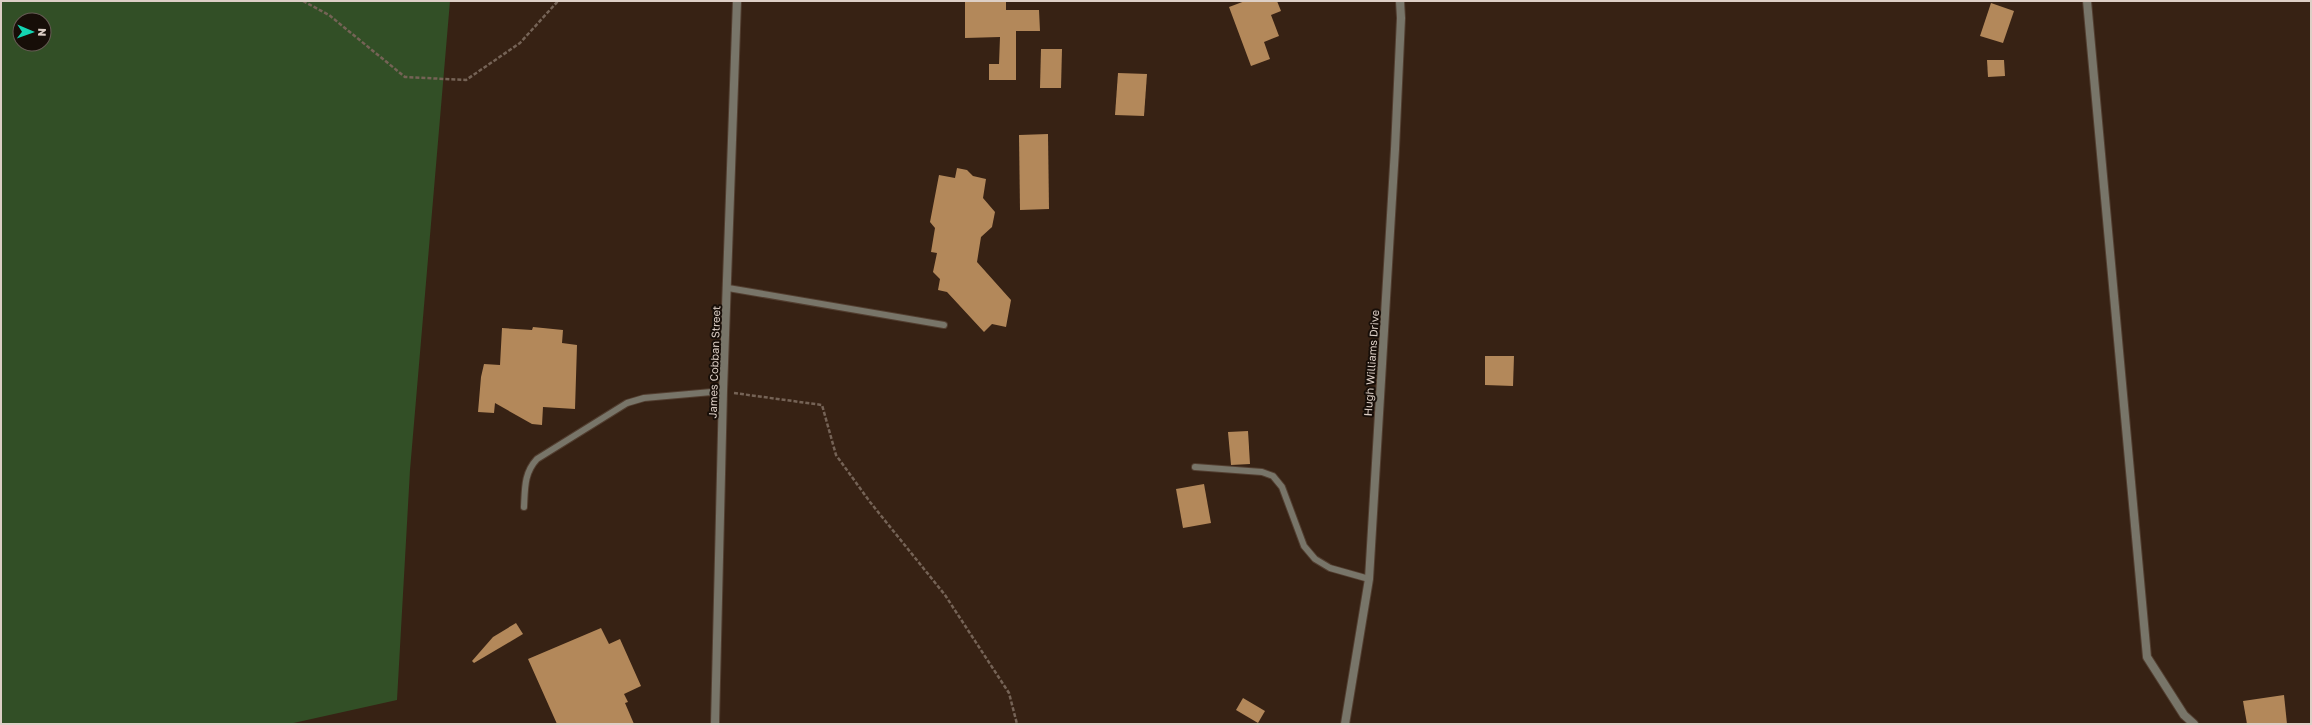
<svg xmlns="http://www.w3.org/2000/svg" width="2312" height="725" viewBox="0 0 2312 725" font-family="'Golos Text',sans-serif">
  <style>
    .green { fill: #324f26; fill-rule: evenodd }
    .building { fill: #b3885a }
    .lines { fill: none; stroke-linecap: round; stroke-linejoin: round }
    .service-casing { stroke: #523e30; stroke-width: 8 }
    .minor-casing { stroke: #523e30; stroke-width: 10 }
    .path { stroke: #756356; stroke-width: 2.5; stroke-dasharray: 4 2; stroke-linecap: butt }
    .service { stroke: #787569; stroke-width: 6 }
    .minor { stroke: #787569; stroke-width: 8 }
    .labels { text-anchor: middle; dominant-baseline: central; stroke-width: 4; stroke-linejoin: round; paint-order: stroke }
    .street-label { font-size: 11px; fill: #ddcfc6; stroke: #170e08 }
  </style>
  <rect width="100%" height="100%" fill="#372214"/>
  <path class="green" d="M 1,1 L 450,1 L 410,470 L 397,700 L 289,724 L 1,724 ZM 20,20 L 44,20 L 44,44 L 20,44 Z"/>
  <g class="building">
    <path d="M 965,1 L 1006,1 L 1006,10 L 1039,10 L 1040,31 L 1016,31 L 1016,80 L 989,80 L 989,64 L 999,64 L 1000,37 L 965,38 Z"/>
    <path d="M 1245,1 L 1277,1 L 1281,11 L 1271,15 L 1279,36 L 1264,42 L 1270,59 L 1251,66 L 1229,7 Z"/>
    <path d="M 1991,3 L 2014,11 L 2003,43 L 1980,36 Z"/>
    <path d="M 1041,49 L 1062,49 L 1061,88 L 1040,88 Z"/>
    <path d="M 1987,60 L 2004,60 L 2005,76 L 1988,77 Z"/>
    <path d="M 1118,73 L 1147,74 L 1144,116 L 1115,115 Z"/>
    <path d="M 1048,134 L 1049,209 L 1020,210 L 1019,135 Z"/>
    <path d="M 957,168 L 967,170 L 973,176 L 986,179 L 983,198 L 995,212 L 992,227 L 981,237 L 977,262 L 1011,300 L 1006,327 L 992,324 L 984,332 L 947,292 L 938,290 L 940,279 L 933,272 L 937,253 L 931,252 L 935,228 L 930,222 L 939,175 L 955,178 Z"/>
    <path d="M 533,327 L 563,330 L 562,343 L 577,345 L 575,409 L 543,407 L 542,425 L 532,424 L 495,403 L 494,413 L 478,412 L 481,377 L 484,364 L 500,365 L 502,328 L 532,330 Z"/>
    <path d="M 1485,356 L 1514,356 L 1513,386 L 1485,385 Z"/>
    <path d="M 1248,431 L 1250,464 L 1231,465 L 1228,432 Z"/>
    <path d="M 1204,484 L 1211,523 L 1183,528 L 1176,489 Z"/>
    <path d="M 516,623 L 523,634 L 474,663 L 472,661 L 493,637 Z"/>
    <path d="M 601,628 L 609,644 L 620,639 L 641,686 L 624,694 L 628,702 L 625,703 L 634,724 L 557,724 L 528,659 Z"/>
    <path d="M 2284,695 L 2287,724 L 2247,724 L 2243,701 Z"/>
    <path d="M 1243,698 L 1265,711 L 1258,723 L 1236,710 Z"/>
  </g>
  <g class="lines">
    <defs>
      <g id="service">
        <path d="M 728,288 L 944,325"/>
        <path d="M 1195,467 L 1262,472 L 1273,476 L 1282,487 L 1304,546 L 1315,559 L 1330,568 L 1369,579"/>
        <path d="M 524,507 C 525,488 524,473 537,459 L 627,403 L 644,398 L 723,391"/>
      </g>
      <g id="minor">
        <path d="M 2087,1 L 2147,657 L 2184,715 L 2194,724"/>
        <path d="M 715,724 L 723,391 L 737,1"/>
        <path d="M 1345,724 L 1369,579 L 1395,149 L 1401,18 L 1400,1"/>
      </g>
    </defs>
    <use href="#service" class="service-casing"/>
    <use href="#minor" class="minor-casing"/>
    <g class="path">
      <path d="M 303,1 L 329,15 L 405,77 L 466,80 L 520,43 L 558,1"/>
      <path d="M 734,393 L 822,405 L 836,455 L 870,502 L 945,595 L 1009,693 L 1017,724"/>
    </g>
    <use href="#service" class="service"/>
    <use href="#minor" class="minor"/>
  </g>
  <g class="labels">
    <g class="street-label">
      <text transform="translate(714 362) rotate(-88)">James Cobban Street</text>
      <text transform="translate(1371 363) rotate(-86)">Hugh Williams Drive</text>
    </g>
  </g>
  <rect width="2312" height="725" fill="none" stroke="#ddcfc6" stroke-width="4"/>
  <g transform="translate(32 32) rotate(92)"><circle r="19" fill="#170e08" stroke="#665b54"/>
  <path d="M0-3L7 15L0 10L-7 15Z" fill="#14d5b3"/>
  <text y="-6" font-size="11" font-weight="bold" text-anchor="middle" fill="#ddcfc6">N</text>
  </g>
</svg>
